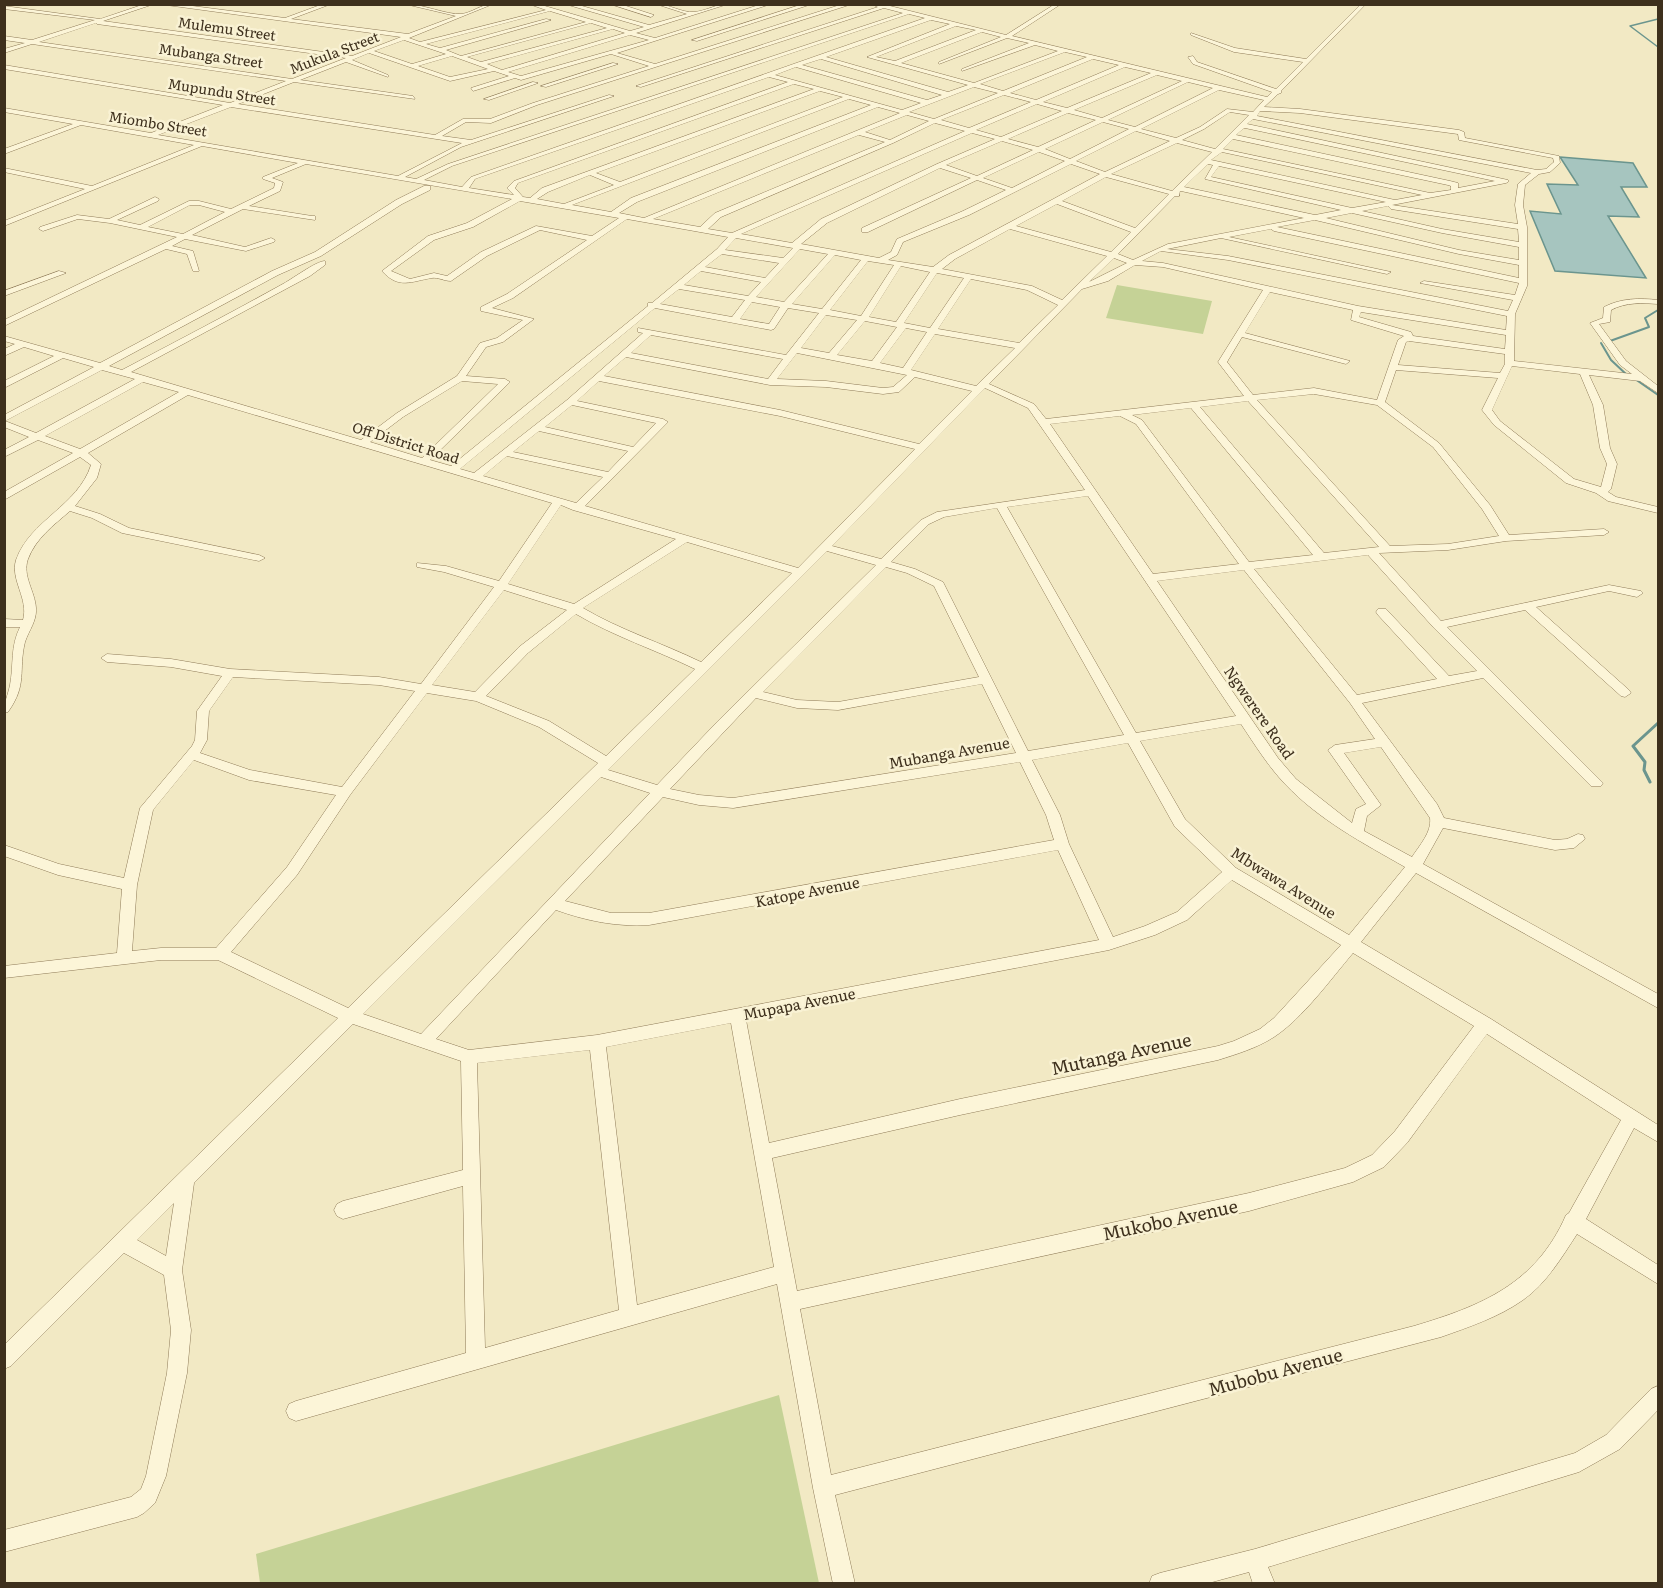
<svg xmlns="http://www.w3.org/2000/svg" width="1663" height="1588" viewBox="0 0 1663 1588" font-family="Literata,serif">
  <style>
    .green { fill: #c5d296 }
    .water { fill: #a6c5bf; stroke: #6b958e; stroke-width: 1.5 }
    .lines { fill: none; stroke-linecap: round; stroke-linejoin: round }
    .stream-far2 { stroke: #6b958e; stroke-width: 1.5 }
    .stream-far1 { stroke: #6b958e; stroke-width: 2 }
    .stream { stroke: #6b958e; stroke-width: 3 }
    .minor-casing { stroke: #8f7b58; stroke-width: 1 }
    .minor { fill: #fcf5d8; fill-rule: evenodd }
    .labels { text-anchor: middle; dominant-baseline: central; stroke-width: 5; stroke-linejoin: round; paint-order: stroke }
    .far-street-label { font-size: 14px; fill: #3e301d; stroke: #f9f2d4 }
    .street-label { font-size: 15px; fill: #3e301d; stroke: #f9f2d4 }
    .near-street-label { font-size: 18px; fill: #3e301d; stroke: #f9f2d4 }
  </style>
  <rect width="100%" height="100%" fill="#f2e9c4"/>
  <g class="green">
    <path d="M 1117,285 L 1212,301 L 1203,334 L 1106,318 Z"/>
    <path d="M 779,1395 L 819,1583 L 260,1583 L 256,1554 Z"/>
  </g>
  <path class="water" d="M 1560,157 L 1633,163 L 1647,187 L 1621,187 L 1639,217 L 1608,216 L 1646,278 L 1555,271 L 1530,211 L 1561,214 L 1547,184 L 1578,185 Z"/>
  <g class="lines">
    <path class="stream-far2" d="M 1658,19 L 1630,26 L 1658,47"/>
    <g class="stream-far1">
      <path d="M 1610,341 L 1649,327 L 1645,318 L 1658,310"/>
      <path d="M 1601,343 L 1611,360 L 1627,375"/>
      <path d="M 1635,379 L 1658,395"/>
    </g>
    <path class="stream" d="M 1650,782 L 1644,770 L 1645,762 L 1633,746 L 1658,723"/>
    <defs>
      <g id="minor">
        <path d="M 145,4 L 154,4 L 103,21 L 352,56 L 401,37 L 159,4 L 177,4 L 285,18 L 323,4 L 331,4 L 291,19 L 408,34 L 456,16 L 405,4 C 423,4 447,15 461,14 C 472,13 481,4 493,4 L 409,38 L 420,42 L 546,10 L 529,4 L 538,4 L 630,31 L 644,27 L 565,4 L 575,4 L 649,25 L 687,14 L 656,4 C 669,4 682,13 694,12 C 706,11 716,4 728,4 L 636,33 L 655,38 L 762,4 L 771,4 L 617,53 L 655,64 L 843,4 L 852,4 L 537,105 L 491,123 L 466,122 L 442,136 L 471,140 L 609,95 L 614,96 L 461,147 L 405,177 L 416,179 L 448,164 L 903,13 L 884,8 L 641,87 L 636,86 L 878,7 L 871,4 L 882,4 L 1006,35 L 1055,4 L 1061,4 L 1012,36 L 1267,97 L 1272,92 L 1193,64 L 1188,57 L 1193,56 L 1197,62 L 1276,89 L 1303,62 L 1234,52 L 1191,35 L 1191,33 L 1235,48 L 1306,59 L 1361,4 L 1366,4 L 1281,91 L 1281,93 L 1278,94 L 1264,107 L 1300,109 L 1459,130 L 1464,132 L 1465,138 L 1559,156 L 1560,163 L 1550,172 L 1539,174 L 1525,185 L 1523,205 L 1527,227 L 1527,286 L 1515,314 L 1514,361 L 1632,374 L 1620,365 L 1590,323 L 1603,318 L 1604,307 C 1621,298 1640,298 1658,300 L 1658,304 C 1642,303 1626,302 1611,310 L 1610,322 L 1599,324 L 1626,361 L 1658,386 L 1658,393 L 1640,381 L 1589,375 L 1603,405 L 1610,448 L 1617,464 L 1611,489 L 1608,492 L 1616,497 L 1658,507 L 1658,513 L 1608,501 L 1596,493 L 1566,483 L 1494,425 L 1482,410 L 1498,378 L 1396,370 L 1385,402 L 1439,443 L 1490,505 L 1509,535 L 1604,529 L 1609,532 L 1604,535 L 1506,541 L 1448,550 L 1379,553 L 1441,621 L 1609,585 L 1641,591 L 1643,593 L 1637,597 L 1609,591 L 1536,607 L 1629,690 L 1631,693 L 1625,697 L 1621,696 L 1525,610 L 1447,627 L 1603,783 L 1601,786 L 1591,786 L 1483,678 L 1362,703 L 1437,804 L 1444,818 L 1555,840 L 1567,839 L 1578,834 L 1583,835 L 1585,839 L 1574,848 L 1555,850 L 1443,828 L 1423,864 L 1658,994 L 1658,1008 L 1416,873 L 1361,942 L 1491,1019 L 1658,1125 L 1658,1142 L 1634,1128 L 1586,1219 L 1658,1265 L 1658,1284 L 1577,1234 C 1562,1257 1546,1284 1523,1300 C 1499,1317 1469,1327 1441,1337 L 835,1495 L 855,1584 L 833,1584 L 813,1488 L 777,1284 L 296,1421 L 289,1418 L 286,1411 L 289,1404 L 296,1401 L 466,1353 L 463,1186 L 343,1219 L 337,1216 L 334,1210 L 337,1204 L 343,1201 L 463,1170 L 461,1061 L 353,1024 L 194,1183 L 182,1270 L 191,1330 L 187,1373 L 166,1476 L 155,1503 L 144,1513 L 137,1517 L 4,1552 L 4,1530 L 131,1497 L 141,1489 L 146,1476 L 167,1373 L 171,1330 L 164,1275 L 124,1253 L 11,1366 L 4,1369 L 4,1345 L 338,1018 L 218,960 L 161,960 L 4,978 L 4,966 L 117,953 L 122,889 L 58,875 L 4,856 L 4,845 L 59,864 L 124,878 L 140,808 L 192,746 L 195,740 L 197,711 L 222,676 L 171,667 L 107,662 L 101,658 L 107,654 L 171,659 L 230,669 L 379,677 L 421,684 L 494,587 L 444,572 L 417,567 L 417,563 L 446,566 L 499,581 L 552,503 L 188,395 L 88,453 L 101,464 L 97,478 L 75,506 L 100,514 L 129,528 L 259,555 L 265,558 L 259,561 L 122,533 L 92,518 L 70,511 C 54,525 36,538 28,559 C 22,576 35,591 36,608 C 37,621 29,630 25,642 C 18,671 28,684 8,712 L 4,713 C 4,702 8,695 10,685 C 14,664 10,647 20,627 L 4,627 L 4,619 L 23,620 C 29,599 10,580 16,560 C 30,520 78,506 91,465 L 80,457 L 4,500 L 4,492 L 73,453 L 38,440 L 4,457 L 4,450 L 29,437 L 4,427 L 4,415 L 94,367 L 63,358 L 4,388 L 4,381 L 54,356 L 24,347 L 4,356 L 4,349 L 15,344 L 4,341 L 4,336 L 100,363 L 272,271 L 315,252 L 396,200 L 424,186 L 430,186 L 430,190 L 402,204 L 321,256 L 278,275 L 109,366 L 122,370 C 175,342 229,314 281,285 C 291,280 316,261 325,261 L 325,265 L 310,276 L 131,372 L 361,440 L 397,413 L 457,376 L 480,343 L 497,338 L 523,320 L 481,311 L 481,307 L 507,294 L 587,240 L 540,230 L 487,256 L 451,281 C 444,281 438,277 432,278 C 412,281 399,290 382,271 L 428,236 L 467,223 L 512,199 L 306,164 L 272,178 L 283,182 L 280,191 L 249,206 L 312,216 L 315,216 L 315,220 L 243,209 L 192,235 L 245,247 L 271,238 L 275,240 L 274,242 L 246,251 L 185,239 L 172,246 L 193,251 L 199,271 L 193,271 L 187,254 L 166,249 L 4,326 L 4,320 L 177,237 L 110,223 L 78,219 L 43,231 L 39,229 L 40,227 L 77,215 L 109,219 L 155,197 L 159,199 L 158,201 L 117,220 L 140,225 L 189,201 L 199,201 L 231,209 L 274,188 L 275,183 L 263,179 L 263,177 L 298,163 L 202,146 L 4,226 L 4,221 L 85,189 L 4,172 L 4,168 L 92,186 L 194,145 L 81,125 L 4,154 L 4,149 L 73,124 L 4,112 L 4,108 L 151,133 L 223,105 L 4,69 L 4,65 L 230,103 L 286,81 L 32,44 L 4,53 L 4,49 L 25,43 L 4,40 L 4,36 L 32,40 L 95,20 L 4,9 L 4,6 L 100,19 ZM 550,11 L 586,22 L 461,56 L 446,50 L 551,20 L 546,19 L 440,48 L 426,44 ZM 909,14 L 925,18 L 471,177 L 462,187 L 424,180 L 452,166 ZM 931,20 L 950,24 L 867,57 L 968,85 L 948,92 L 826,57 ZM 96,23 L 97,24 L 346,58 L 292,79 L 39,42 ZM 591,23 L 607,28 L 481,62 L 467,57 ZM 956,26 L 976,30 L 895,61 L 876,57 ZM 613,29 L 625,33 L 502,70 L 487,64 ZM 982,32 L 1001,37 L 939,62 L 939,64 L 1007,38 L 1029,43 L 962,69 L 962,71 L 1035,45 L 1058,51 L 974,83 L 901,63 ZM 630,35 L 649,40 L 521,76 L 508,72 ZM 404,40 L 446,54 L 412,64 L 374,51 ZM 1065,52 L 1087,57 L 1003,91 L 980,84 ZM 369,53 L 450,81 L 494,71 L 509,76 L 471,88 L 473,91 L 515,78 L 521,80 L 611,54 L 649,66 L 533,103 L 490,119 L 463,119 L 435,135 L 238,104 L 294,82 L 415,99 L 413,96 L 300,80 L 346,62 L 388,77 L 388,75 L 352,60 ZM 452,56 L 488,69 L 450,77 L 418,66 ZM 821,59 L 942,95 L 927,100 L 802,65 ZM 1093,59 L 1119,65 L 1036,100 L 1010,93 ZM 796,67 L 921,103 L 902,110 L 775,75 ZM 1125,67 L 1151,73 L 1067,108 L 1043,102 ZM 1157,75 L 1182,81 L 1102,118 L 1074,110 ZM 769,77 L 788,82 L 514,181 L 507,188 L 514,195 L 469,188 L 475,179 ZM 1188,82 L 1213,88 L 1135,127 L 1108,120 ZM 794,84 L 814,89 L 542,188 L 530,198 L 523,197 L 515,188 L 518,183 ZM 974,87 L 998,93 L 934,119 L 909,112 ZM 1219,90 L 1264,100 L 1253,112 L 1227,109 L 1200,127 L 1176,138 L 1141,129 ZM 820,91 L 843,97 L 620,182 L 596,173 ZM 1004,95 L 1031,102 L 969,128 L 941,120 ZM 849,99 L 871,105 L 631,198 L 611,212 L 572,205 ZM 1037,104 L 1062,111 L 1001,137 L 976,130 ZM 231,107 L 462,143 L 398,176 L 158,135 ZM 878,107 L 900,113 L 644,218 L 619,213 L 637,202 ZM 1260,111 L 1300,113 L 1458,134 L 1459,140 L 1553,158 L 1554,162 L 1546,169 L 1537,170 L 1257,116 ZM 1230,112 L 1249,115 L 1215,149 L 1182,140 L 1204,129 ZM 1068,113 L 1096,120 L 1038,147 L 1008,139 ZM 907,115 L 929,121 L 890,140 L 865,132 ZM 1253,119 L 1531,173 L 1518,184 L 1515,205 L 1518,224 L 1392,205 L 1506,183 L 1508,182 L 1508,180 L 1247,124 ZM 1103,122 L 1129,129 L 1070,159 L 1045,149 ZM 935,123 L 965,131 L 732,233 L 708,229 L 721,217 L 893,143 ZM 1244,128 L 1245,128 L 1495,181 L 1458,188 L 1458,183 L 1450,181 L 1236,135 ZM 1136,131 L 1170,141 L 1105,172 L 1076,161 ZM 972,133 L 995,139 L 937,164 L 821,219 L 792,243 L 741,234 ZM 859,135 L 885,142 L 715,213 L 700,227 L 653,219 ZM 1233,139 L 1448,185 L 1451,186 L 1451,190 L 1430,193 L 1223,149 ZM 1002,141 L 1033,150 L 977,176 L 946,165 ZM 1177,143 L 1212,152 L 1172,191 L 1111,174 ZM 1039,152 L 1065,161 L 1012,188 L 983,178 ZM 1222,152 L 1422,195 L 1395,200 L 1211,160 ZM 1071,164 L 1100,174 L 949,255 L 933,267 L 888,260 L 897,255 L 903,242 L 969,215 ZM 1208,164 L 1213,165 L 1205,179 L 1341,210 L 1315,215 L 1184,187 ZM 1219,166 L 1386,202 L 1352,208 L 1211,177 ZM 940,168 L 971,178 L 862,228 L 862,232 L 868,232 L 977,180 L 1006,190 L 963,211 L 897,239 L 891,252 L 879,258 L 801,244 L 827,223 ZM 590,175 L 614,185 L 564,204 L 537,199 L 548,192 ZM 1106,177 L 1169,194 L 1135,228 L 1062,201 ZM 1180,191 L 1181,191 L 1304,218 L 1168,244 L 1133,260 L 1118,254 L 1175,196 L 1179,196 ZM 520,201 L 619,218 L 592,236 L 536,226 L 481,252 L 447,276 L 434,273 L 410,279 L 391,271 L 434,240 L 473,227 ZM 1057,204 L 1131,232 L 1111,252 L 1016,226 ZM 190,205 L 199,205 L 225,212 L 183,234 L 148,227 ZM 1388,206 L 1391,209 L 1518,229 L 1519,242 L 1442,229 L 1362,211 ZM 1352,213 L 1442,233 L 1519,247 L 1519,260 L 1459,250 L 1326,218 ZM 627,219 L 728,237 L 717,249 L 652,303 L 648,303 L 648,306 L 451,466 L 430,460 L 510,382 L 505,379 L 466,376 L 486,347 L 503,342 L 534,319 L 492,308 L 513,298 ZM 1315,220 L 1459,254 L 1519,265 L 1519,278 L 1277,227 ZM 1010,229 L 1107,256 L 1062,300 L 1032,286 L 942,269 L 955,259 ZM 1271,229 L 1274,231 L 1519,283 L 1515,295 L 1424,281 L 1420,283 L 1513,300 L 1508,311 L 1228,256 L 1167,249 L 1221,238 L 1387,274 L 1391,272 L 1229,237 ZM 736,238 L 793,248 L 783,258 L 725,250 ZM 800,249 L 828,254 L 784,302 L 756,297 ZM 1161,251 L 1228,260 L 1507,316 L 1506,330 L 1358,306 L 1163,263 L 1142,261 ZM 722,254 L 779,263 L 765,278 L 705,267 ZM 835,255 L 861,260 L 822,309 L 792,304 ZM 1114,258 L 1127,263 L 1089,282 ZM 868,261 L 894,265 L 861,316 L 830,310 ZM 1135,265 L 1163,267 L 1263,290 L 1218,362 L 1244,396 L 1046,419 L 1034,404 L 989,384 L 1082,289 L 1108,281 ZM 901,266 L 930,272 L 896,322 L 869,317 ZM 701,271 L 761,282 L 748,296 L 684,285 ZM 937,273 L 964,278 L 930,328 L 904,323 ZM 971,279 L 1027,290 L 1058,305 L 1019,343 L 938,329 ZM 679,289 L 745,300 L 732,317 L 660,304 ZM 1270,292 L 1353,310 L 1351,320 L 1404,336 L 1398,340 L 1377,400 L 1314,388 L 1253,395 L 1227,362 L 1242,337 L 1346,364 L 1350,361 L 1245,333 ZM 752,302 L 780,307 L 769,324 L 740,319 ZM 655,308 L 771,330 L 774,329 L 788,308 L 819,313 L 786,355 L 638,328 L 638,332 L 643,333 L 567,400 L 474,473 L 460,469 ZM 1361,312 L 1506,335 L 1505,349 L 1413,336 L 1411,332 L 1359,317 ZM 826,315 L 857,320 L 829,353 L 801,348 ZM 865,321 L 897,327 L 872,361 L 837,355 ZM 906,328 L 927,332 L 903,368 L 880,363 ZM 935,334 L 1015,348 L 976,386 L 911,370 ZM 651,335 L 783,359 L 768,379 L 631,353 ZM 1409,341 L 1505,354 L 1505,364 L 1500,373 L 1398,365 L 1406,342 ZM 797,353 L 907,375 L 893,387 L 883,388 L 826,381 L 777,379 ZM 626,357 L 770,385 L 826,387 L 883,394 L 899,392 L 915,377 L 972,391 L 919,444 L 780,410 L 604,376 ZM 1512,366 L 1580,374 L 1593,405 L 1600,448 L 1607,464 L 1601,487 L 1574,479 L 1500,421 L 1492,410 ZM 102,370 L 135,379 L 36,433 L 5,421 ZM 462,381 L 498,384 L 422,458 L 370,442 L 403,417 ZM 599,381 L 780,416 L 915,449 L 798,568 L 585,506 L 668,422 L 663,419 L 577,401 ZM 143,382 L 179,392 L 80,449 L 45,436 ZM 985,388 L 1028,408 L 1085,490 L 937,512 L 921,520 L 881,559 L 832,546 ZM 1314,394 L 1377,405 L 1433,447 L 1482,509 L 1499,536 L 1448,544 L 1390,546 L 1257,400 ZM 1248,401 L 1379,547 L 1324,553 L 1200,407 ZM 572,405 L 656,423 L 633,447 L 545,427 ZM 1191,408 L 1313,555 L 1249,562 L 1142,420 L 1132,415 ZM 1120,416 L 1136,424 L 1239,564 L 1153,574 L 1050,424 ZM 539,431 L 628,451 L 608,472 L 513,452 ZM 507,456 L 603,477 L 576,503 L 483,476 ZM 1088,496 L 1236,716 L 1136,733 L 1007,507 ZM 561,505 L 573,510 L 676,539 L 574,604 L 508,584 ZM 997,508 L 1124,735 L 1028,751 L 943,582 L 915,569 L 891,562 L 929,524 L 944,517 ZM 687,542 L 792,573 L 701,662 C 662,643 620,630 583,608 ZM 827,551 L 876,565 L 718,721 L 657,785 L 608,770 ZM 1368,555 L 1434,628 L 1477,671 L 1449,676 L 1386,609 L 1378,609 L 1376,612 L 1378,615 L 1437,679 L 1357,695 L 1254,569 ZM 886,567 L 907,573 L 934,586 L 979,677 L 838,702 L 797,700 L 763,692 ZM 1244,570 L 1350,703 L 1375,739 L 1335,745 L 1328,750 L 1366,804 L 1356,809 L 1352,823 L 1296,779 L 1278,758 L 1157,581 ZM 504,590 L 567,610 L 519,647 L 475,692 L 432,685 ZM 576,614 C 613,636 656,650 695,669 L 606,756 L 549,721 L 486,696 L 528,653 ZM 233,677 L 379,685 L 415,691 L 342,787 L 250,770 L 200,753 L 207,740 L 209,711 ZM 982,684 L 1016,753 L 733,798 L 699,795 L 670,789 L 756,698 L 797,708 L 838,710 ZM 427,693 L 476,701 L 539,727 L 598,763 L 348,1008 L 231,952 L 297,875 L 350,795 ZM 1241,724 C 1255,745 1268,766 1285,784 C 1319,820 1363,843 1405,867 L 1349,935 L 1236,868 L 1185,819 L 1140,741 ZM 1128,743 L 1175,827 L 1222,872 L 1177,912 L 1145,926 L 1113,937 L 1069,844 L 1060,815 L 1032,760 ZM 1381,747 L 1430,818 C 1432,832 1419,846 1412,857 L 1364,831 L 1367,816 L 1381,805 L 1344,753 ZM 194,760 L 249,780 L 336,795 L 287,867 L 216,948 L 161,948 L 132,951 L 137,885 L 153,810 ZM 1020,762 L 1046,815 L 1054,840 L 649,913 L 611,913 L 565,901 L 663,797 L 699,805 L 733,808 ZM 601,777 L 650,793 L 421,1034 L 363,1014 ZM 1058,850 L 1099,940 L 597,1035 L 469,1050 L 436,1039 L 556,910 C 587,921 616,927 649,925 ZM 1232,880 L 1341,945 L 1274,1018 L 1260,1029 L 1234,1041 L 1218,1046 L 960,1099 L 769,1143 L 746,1020 L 1109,950 L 1155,935 L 1187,920 ZM 1353,953 L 1474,1026 L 1395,1131 L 1372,1155 L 1345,1168 L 1249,1193 L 797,1291 L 772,1158 L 960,1115 L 1218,1060 C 1237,1054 1257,1048 1274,1037 C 1303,1018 1330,980 1353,953 ZM 731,1023 L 774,1267 L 637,1305 L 606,1047 ZM 1487,1034 L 1621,1120 L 1569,1213 L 1566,1215 C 1536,1284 1481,1306 1414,1326 L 831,1475 L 800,1309 L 1249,1211 L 1353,1182 L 1384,1167 L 1407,1143 ZM 590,1050 L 619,1310 L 485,1348 L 477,1063 ZM 174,1203 L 166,1256 L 137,1240 Z"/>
        <path d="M 610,4 L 620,4 L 654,15 L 651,17 Z"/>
        <path d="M 803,4 L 812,4 L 697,41 L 692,40 Z"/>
        <path d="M 613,63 L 618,64 L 546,87 L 541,86 Z"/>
        <path d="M 533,82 L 538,83 L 489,100 L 484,99 Z"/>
        <path d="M 59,271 L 66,273 L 4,296 L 4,291 Z"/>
        <path d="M 1658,1386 L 1658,1410 L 1620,1449 L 1579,1472 L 1268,1567 L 1275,1584 L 1253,1584 L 1249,1572 L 1205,1584 L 1149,1584 L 1152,1576 L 1160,1573 L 1255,1549 L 1575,1453 L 1606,1435 L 1651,1389 Z"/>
      </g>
    </defs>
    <use href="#minor" class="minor-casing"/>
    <use href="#minor" class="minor"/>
  </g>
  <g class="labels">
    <g class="far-street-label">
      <text transform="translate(227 28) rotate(8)">Mulemu Street</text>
      <text transform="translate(334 52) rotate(-21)">Mukula Street</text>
      <text transform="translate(211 55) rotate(8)">Mubanga Street</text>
      <text transform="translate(222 91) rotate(9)">Mupundu Street</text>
      <text transform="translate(158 123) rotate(9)">Miombo Street</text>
      <text transform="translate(406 442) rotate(17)">Off District Road</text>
    </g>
    <g class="street-label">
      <text transform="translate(1260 712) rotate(55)">Ngwerere Road</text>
      <text transform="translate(949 752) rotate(-10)">Mubanga Avenue</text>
      <text transform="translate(1284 882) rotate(32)">Mbwawa Avenue</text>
      <text transform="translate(807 891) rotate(-11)">Katope Avenue</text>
      <text transform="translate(799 1003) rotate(-11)">Mupapa Avenue</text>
    </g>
    <g class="near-street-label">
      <text transform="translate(1121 1053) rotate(-12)">Mutanga Avenue</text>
      <text transform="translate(1170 1219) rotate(-12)">Mukobo Avenue</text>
      <text transform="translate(1275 1371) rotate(-15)">Mubobu Avenue</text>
    </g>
  </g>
  <rect width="1663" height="1588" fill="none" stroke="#3e301d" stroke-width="12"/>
</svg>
